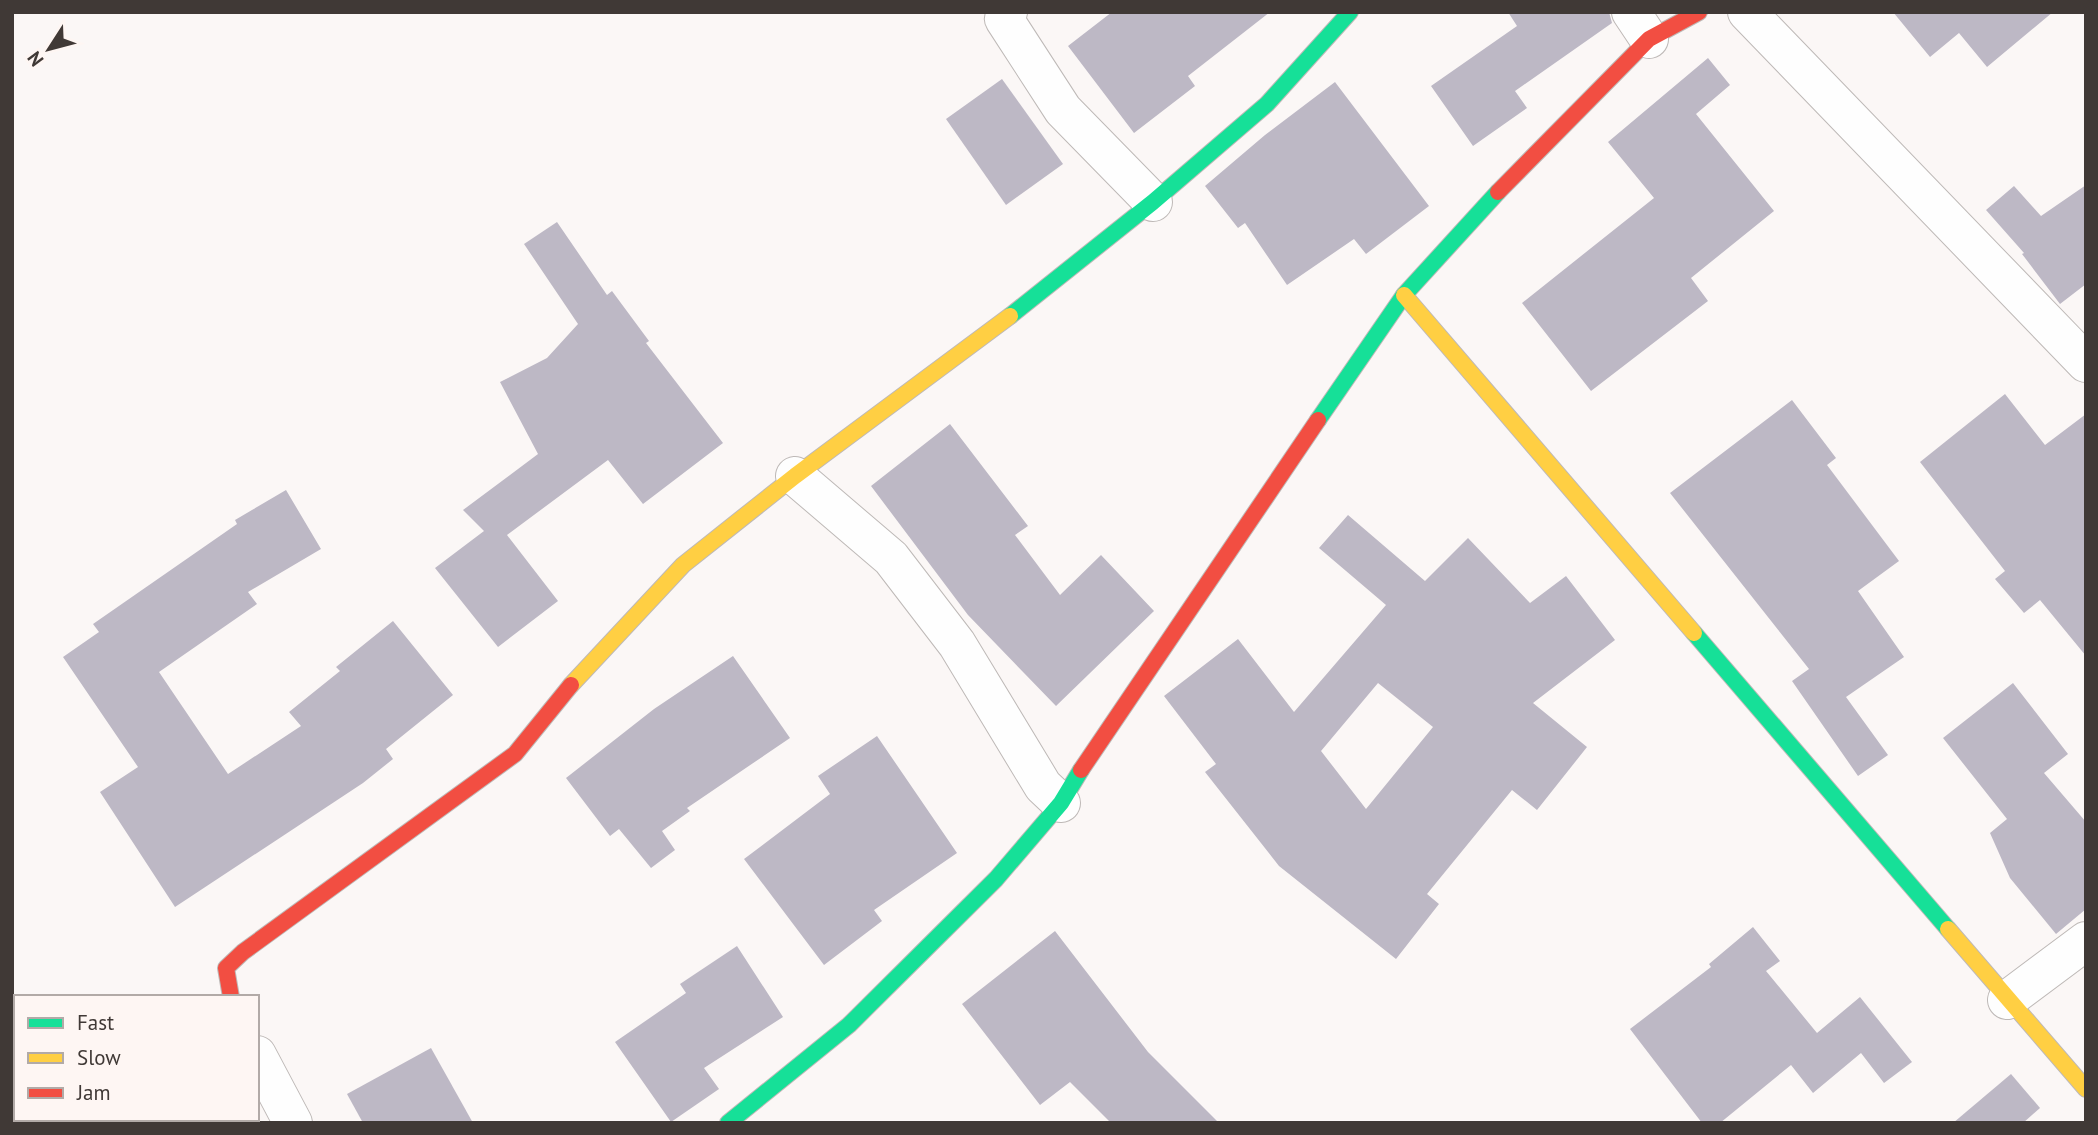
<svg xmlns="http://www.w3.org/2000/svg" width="2098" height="1135" viewBox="0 0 2098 1135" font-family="'PT Sans',sans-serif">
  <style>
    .building { fill: #bdb8c5; fill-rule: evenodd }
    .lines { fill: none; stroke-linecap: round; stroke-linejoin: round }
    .street-casing { stroke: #beb9b7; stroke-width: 40 }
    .fast-casing { stroke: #beb9b7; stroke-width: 18 }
    .slow-casing { stroke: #beb9b7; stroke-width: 18 }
    .jam-casing { stroke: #beb9b7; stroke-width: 18 }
    .street { stroke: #fefefe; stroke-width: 38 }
    .fast { stroke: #16e098; stroke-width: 16 }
    .slow { stroke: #ffcf43; stroke-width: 16 }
    .jam { stroke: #f24e42; stroke-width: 16 }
  </style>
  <rect width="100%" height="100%" fill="#fbf7f6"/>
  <g class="building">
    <path d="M 1112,12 L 1270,12 L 1188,76 L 1195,86 L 1134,133 L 1068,46 Z"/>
    <path d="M 1508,12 L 1609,12 L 1612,23 L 1515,91 L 1527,108 L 1473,146 L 1431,86 L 1517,26 Z"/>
    <path d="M 1893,12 L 2053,12 L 1987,67 L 1959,33 L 1930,57 Z"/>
    <path d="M 1708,58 L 1730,85 L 1696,114 L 1774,211 L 1691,278 L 1708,301 L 1591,391 L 1522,303 L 1654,198 L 1608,142 Z"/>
    <path d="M 1002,79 L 1063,164 L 1006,205 L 946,119 Z"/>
    <path d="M 1335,82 L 1429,206 L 1366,254 L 1354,239 L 1287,285 L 1245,223 L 1238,228 L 1205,186 L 1265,135 Z"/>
    <path d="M 2086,185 L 2086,284 L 2060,304 L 2022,254 L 2024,253 L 1986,210 L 2014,186 L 2041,216 Z"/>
    <path d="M 557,222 L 607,295 L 612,291 L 649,341 L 646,343 L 723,443 L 643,504 L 608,460 L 507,535 L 558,601 L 498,647 L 435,568 L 484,531 L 463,510 L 538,454 L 500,382 L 547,358 L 578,324 L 524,244 Z"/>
    <path d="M 2005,394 L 2045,445 L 2086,414 L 2086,656 L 2040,600 L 2024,613 L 1995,579 L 2005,571 L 1920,462 Z"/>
    <path d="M 1792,400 L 1836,458 L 1827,465 L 1899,561 L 1858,591 L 1904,657 L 1846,697 L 1888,755 L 1858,776 L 1792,681 L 1809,669 L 1670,493 Z"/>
    <path d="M 950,424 L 1028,526 L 1015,535 L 1060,595 L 1101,555 L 1154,611 L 1056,706 L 968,615 L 871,486 Z"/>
    <path d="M 286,490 L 321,549 L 248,592 L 257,604 L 159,672 L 228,774 L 301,726 L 289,712 L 340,671 L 336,667 L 393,621 L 453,695 L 386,749 L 393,759 L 363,783 L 175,907 L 100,792 L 138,767 L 63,657 L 99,632 L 93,624 L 237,524 L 235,520 Z"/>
    <path d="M 1348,515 L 1425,581 L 1468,538 L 1530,603 L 1566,576 L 1615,640 L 1533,703 L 1587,747 L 1537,810 L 1512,790 L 1427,894 L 1439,904 L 1396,959 L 1279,866 L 1205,772 L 1216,764 L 1164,696 L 1238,639 L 1294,712 L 1386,605 L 1319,548 ZM 1378,683 L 1433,727 L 1366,809 L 1321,751 Z"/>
    <path d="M 733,656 L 790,738 L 687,808 L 690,811 L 662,831 L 675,850 L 651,868 L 619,829 L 610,836 L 566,778 L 654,709 Z"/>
    <path d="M 2013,683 L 2068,754 L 2044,773 L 2086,822 L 2086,909 L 2056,934 L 2010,878 L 1990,833 L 2007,819 L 1943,738 Z"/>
    <path d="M 877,736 L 957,853 L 874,910 L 882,921 L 824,965 L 744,859 L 830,794 L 818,776 Z"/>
    <path d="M 1753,927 L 1780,961 L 1766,971 L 1817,1033 L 1860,997 L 1912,1062 L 1884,1083 L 1861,1053 L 1813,1093 L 1791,1065 L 1720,1123 L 1702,1123 L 1630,1029 L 1711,967 L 1709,964 Z"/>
    <path d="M 1055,931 L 1148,1052 L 1219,1123 L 1111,1123 L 1070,1082 L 1040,1105 L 962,1004 Z"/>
    <path d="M 737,946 L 783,1017 L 704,1068 L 719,1089 L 671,1122 L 615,1042 L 686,993 L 680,984 Z"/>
    <path d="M 431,1048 L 473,1123 L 363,1123 L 347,1094 Z"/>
    <path d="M 2011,1074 L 2040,1108 L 2023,1123 L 1953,1123 Z"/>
  </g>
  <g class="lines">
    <defs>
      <g id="street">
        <path d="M 1008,12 L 1004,19 L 1063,110 L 1153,202"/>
        <path d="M 1631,12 L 1649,39"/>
        <path d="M 1747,12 L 2086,363"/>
        <path d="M 795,476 L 891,558 L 957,644 L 1043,786 L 1061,803"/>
        <path d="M 2007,1000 L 2086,941"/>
        <path d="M 257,1055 L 293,1123"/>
      </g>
      <g id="fast">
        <path d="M 1010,316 L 1153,202 L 1267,104 L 1350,12"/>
        <path d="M 1318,420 L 1404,295 L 1498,192"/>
        <path d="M 1694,633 L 1948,929"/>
        <path d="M 728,1123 L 849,1025 L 996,879 L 1061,803 L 1081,770"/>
      </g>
      <g id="slow">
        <path d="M 1404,295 L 1694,633"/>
        <path d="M 571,685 L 683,565 L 795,476 L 1010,316"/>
        <path d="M 1948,929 L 2086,1089"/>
      </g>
      <g id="jam">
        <path d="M 1498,192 L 1649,39 L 1699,12"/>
        <path d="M 1081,770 L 1318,420"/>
        <path d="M 231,997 L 226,968 L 243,952 L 515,754 L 571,685"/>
      </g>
    </defs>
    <use href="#street" class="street-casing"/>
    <use href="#fast" class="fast-casing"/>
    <use href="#slow" class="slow-casing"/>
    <use href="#jam" class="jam-casing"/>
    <use href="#street" class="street"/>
    <use href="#fast" class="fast"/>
    <use href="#slow" class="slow"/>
    <use href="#jam" class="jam"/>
  </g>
  <rect width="2098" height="1135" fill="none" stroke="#403936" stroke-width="28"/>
  <rect x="14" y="995" width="245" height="126" fill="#fef6f3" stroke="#b2aaa7" stroke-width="2"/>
  <rect x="28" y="1018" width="35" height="10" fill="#16e098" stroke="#b2aaa7" stroke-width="2"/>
  <text x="77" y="1030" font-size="21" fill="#403936">Fast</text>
  <rect x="28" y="1053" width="35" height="10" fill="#ffcf43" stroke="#b2aaa7" stroke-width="2"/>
  <text x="77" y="1065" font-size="21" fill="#403936">Slow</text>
  <rect x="28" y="1088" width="35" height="10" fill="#f24e42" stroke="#b2aaa7" stroke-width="2"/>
  <text x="77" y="1100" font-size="21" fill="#403936">Jam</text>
  <g transform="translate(49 49) rotate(234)" stroke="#fef6f3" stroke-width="5" paint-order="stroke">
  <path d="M0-5L12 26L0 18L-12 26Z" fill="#403936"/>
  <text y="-10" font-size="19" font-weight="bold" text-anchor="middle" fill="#403936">N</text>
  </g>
</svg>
